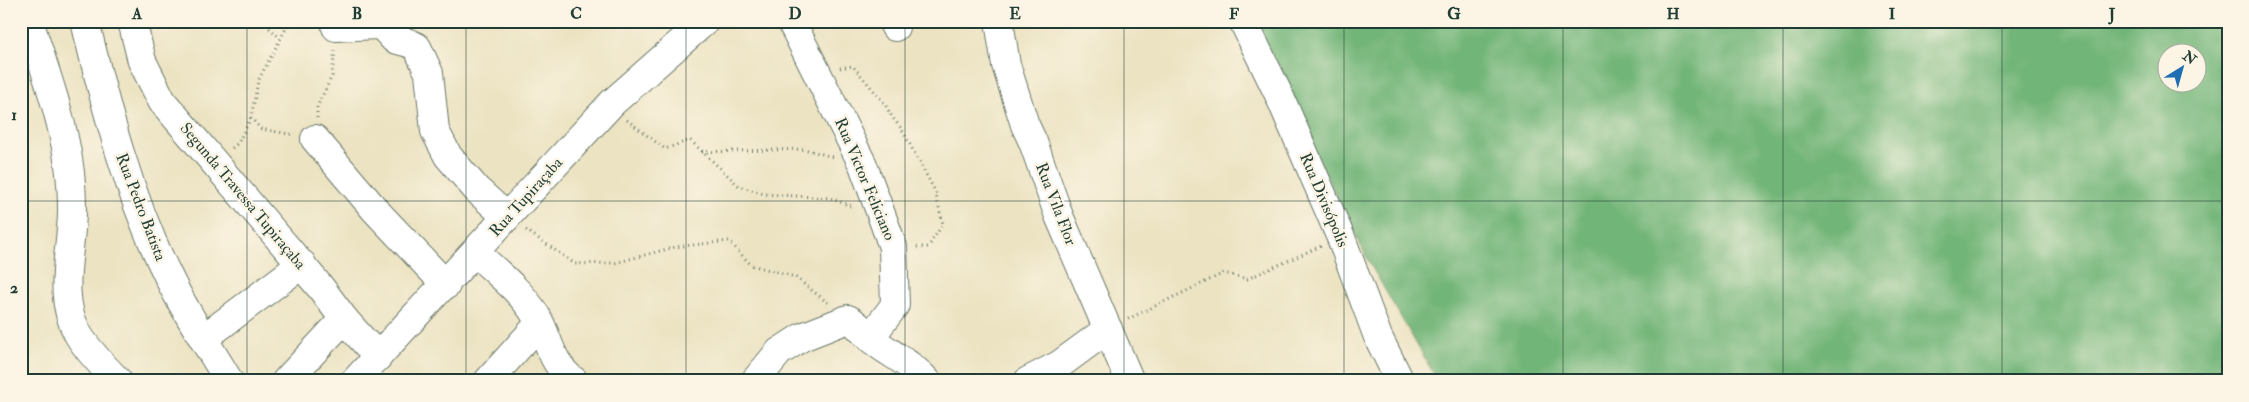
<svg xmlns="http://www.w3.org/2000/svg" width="2249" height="402" viewBox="0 0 2249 402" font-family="'IM FELL Double Pica',serif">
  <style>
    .forest { fill: #72b578; stroke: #487956; fill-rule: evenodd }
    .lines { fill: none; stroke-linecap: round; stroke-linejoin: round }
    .minor-casing { stroke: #677766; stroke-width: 30 }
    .path { stroke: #677766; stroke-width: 3; stroke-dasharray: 1 4; stroke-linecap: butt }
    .minor { stroke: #fff; stroke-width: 28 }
    .grid { fill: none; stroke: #1f3d34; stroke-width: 1; stroke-opacity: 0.55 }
    .labels { text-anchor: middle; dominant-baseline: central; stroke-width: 5; stroke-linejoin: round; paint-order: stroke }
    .street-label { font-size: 16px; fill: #1f3d34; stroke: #fcf5e5 }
    .neatline { fill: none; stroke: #1f3d34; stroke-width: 2 }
    .grid-label { font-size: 16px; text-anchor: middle; font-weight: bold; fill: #1f3d34 }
  </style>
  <rect width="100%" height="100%" fill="#fcf5e5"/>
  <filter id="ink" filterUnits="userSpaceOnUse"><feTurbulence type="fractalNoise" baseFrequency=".02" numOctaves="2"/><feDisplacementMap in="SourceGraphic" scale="10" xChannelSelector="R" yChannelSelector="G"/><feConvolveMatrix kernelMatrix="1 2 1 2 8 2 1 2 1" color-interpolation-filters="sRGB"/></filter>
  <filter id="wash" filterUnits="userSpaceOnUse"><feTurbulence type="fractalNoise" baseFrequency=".0096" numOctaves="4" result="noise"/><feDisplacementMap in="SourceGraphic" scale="20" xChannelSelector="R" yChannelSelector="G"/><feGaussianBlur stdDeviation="1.12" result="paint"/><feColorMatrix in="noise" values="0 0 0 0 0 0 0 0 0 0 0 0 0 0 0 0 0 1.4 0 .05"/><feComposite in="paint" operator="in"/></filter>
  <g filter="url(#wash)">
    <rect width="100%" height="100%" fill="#ece3c2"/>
    <path class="forest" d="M 1250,21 L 2228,21 L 2228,381 L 1438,381 L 1370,264 ZM 2166,52 L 2196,52 L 2196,82 L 2166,82 Z"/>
  </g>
  <g filter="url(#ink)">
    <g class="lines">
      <defs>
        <g id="minor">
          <path d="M 29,21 C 44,68 62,116 69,165 C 71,179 72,195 72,210 C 72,251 56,295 78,334 C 88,351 104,367 118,381"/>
          <path d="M 85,21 C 106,110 129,197 169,278 C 186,314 209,347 229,381"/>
          <path d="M 132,21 L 142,61 L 162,101 L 321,288 L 344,319 L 378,357"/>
          <path d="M 336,21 L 336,27 L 378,25 L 382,26 L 394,39 L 409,43 L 417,47 L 429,73 L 435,131 L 448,156 L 477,190 L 507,217"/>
          <path d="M 791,21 L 863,165 L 893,247 L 895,305 L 870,338"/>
          <path d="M 892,21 L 895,27"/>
          <path d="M 999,21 L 1006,65 L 1025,125 L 1033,142 L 1059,216 L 1130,381"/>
          <path d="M 1243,21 L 1279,95 L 1341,238 L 1378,337 L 1400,381"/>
          <path d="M 315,139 L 376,211 L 446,285"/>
          <path d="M 475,252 C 496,272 520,290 535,314 C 550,338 549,362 574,381"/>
          <path d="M 204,338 L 302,264"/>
          <path d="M 286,381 L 344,319"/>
          <path d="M 355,381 L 612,103 L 705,21"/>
          <path d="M 488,381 L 539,324"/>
          <path d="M 755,381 L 779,352 L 802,337 L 848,319 C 857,323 862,331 869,337 C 887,353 909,361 927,381"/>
          <path d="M 1028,381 L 1059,365 L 1108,329"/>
        </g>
      </defs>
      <use href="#minor" class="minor-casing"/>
      <g class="path">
        <path d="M 262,21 L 280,38"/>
        <path d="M 290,21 L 258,81 L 251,118 L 261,129 L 295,135"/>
        <path d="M 840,68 L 853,66 L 885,104 L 892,117 L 901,128 L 935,191 L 943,224 L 928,247 L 914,247"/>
        <path d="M 317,118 L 317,107 L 332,76 L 335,48"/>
        <path d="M 627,120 L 665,149 L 690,140 L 739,186 L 764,194 L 830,198 L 854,207"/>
        <path d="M 232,148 L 238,143 L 251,118"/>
        <path d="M 702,152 L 804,149 L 833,157"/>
        <path d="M 526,230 L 575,264 L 615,263 L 675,247 L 729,241 L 751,265 L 795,277 L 828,303"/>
        <path d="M 1128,319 L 1224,273 L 1247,279 L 1321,246"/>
      </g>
      <use href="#minor" class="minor"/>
    </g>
  </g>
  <path class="grid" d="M 247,21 L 247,381M 466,21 L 466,381M 686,21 L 686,381M 905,21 L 905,381M 1124,21 L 1124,381M 1344,21 L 1344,381M 1563,21 L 1563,381M 1783,21 L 1783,381M 2002,21 L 2002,381M 21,201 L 2228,201"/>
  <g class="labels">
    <g class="street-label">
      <text transform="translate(865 179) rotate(67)">Rua Victor Feliciano</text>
      <text transform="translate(243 196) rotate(50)">Segunda Travessa Tupiraçaba</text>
      <text transform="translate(526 197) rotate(-48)">Rua Tupiraçaba</text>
      <text transform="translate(1324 200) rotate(67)">Rua Divisópolis</text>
      <text transform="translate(1056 204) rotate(69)">Rua Vila Flor</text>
      <text transform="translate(141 207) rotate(69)">Rua Pedro Batista</text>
    </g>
  </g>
  <rect width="2249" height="402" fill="none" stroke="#fcf5e5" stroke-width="55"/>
  <g transform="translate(2182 68) rotate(37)"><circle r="24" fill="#fcf5e5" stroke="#a4ab9e"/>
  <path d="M0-4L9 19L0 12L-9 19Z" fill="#1f6fb2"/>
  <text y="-8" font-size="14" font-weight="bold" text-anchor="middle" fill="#1f3d34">N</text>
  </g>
  <rect x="28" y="28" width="2194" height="346" class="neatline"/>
  <g class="grid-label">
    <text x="137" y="19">A</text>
    <text x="357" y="19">B</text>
    <text x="576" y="19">C</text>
    <text x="795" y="19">D</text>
    <text x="1015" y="19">E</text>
    <text x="1234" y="19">F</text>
    <text x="1454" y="19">G</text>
    <text x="1673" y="19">H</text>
    <text x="1892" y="19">I</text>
    <text x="2112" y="19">J</text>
    <text x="14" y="120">1</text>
    <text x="14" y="293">2</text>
  </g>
</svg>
